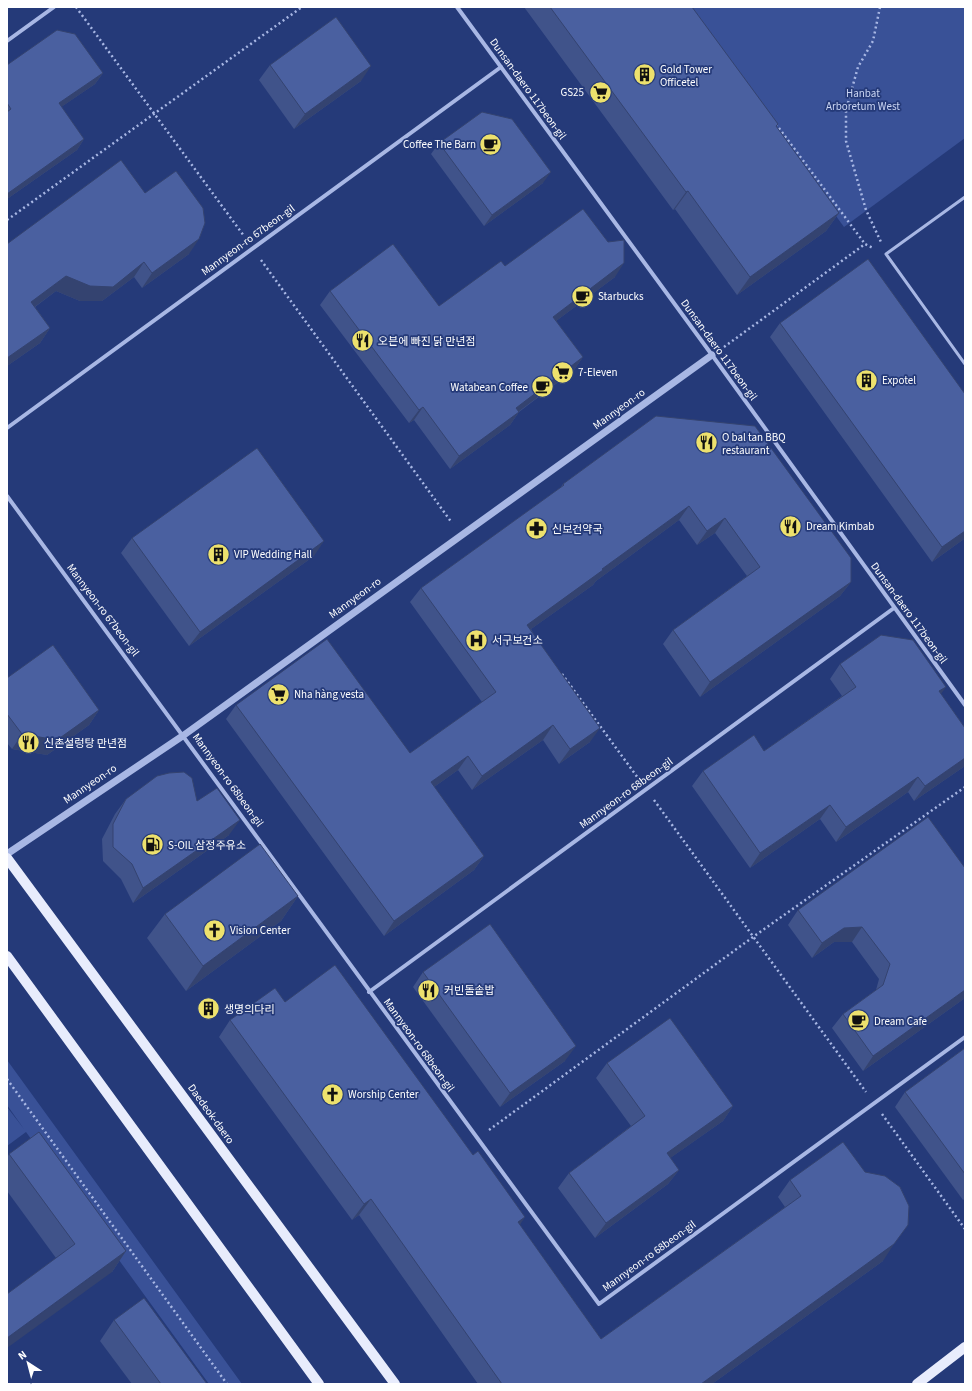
<svg xmlns="http://www.w3.org/2000/svg" width="972" height="1391" viewBox="0 0 972 1391" font-family="'Source Sans 3','Noto Sans KR',sans-serif">
  <style>
    .green { fill: #395197 }
    .lines { fill: none; stroke-linecap: round; stroke-linejoin: round }
    .path { stroke: #a8b7e4; stroke-width: 2.5; stroke-dasharray: 2 3; stroke-linecap: butt }
    .service { stroke: #a8b7e4; stroke-width: 3 }
    .minor { stroke: #a8b7e4; stroke-width: 4 }
    .tertiary { stroke: #a8b7e4; stroke-width: 7 }
    .primary { stroke: #e8ecfc; stroke-width: 10 }
    .wall { fill: #40538a }
    .shaded-wall { fill: #344370 }
    .building { fill: #4a60a0; stroke: #344370 }
    .labels { text-anchor: middle; dominant-baseline: central; stroke-width: 3.5; stroke-linejoin: round; paint-order: stroke }
    .poi-label { font-size: 11px; fill: #fff; stroke: #253a79; text-anchor: start }
    .street-label { font-size: 11px; fill: #fff; stroke: #253a79 }
    .park-label { font-size: 11px; fill: #cad5f3; stroke: #253a79 }
  </style>
  <rect width="100%" height="100%" fill="#253a79"/>
  <g class="green">
    <path d="M 683,7 L 965,7 L 965,138 L 844,227 Z"/>
    <path d="M 7,1060 L 242,1384 L 209,1384 L 26,1132 L 7,1146 L 7,1107 L 24,1129 L 7,1105 Z"/>
  </g>
  <g class="lines">
    <g class="path">
      <path d="M 76,7 L 244,236"/>
      <path d="M 880,7 L 873,41 L 858,67 L 846,110 L 846,141 L 866,210 L 881,242"/>
      <path d="M 776,124 L 865,244"/>
      <path d="M 7,220 L 302,7"/>
      <path d="M 261,260 L 452,523"/>
      <path d="M 724,347 L 865,244 L 873,248"/>
      <path d="M 562,674 L 638,778"/>
      <path d="M 654,800 L 866,1092"/>
      <path d="M 7,1079 L 227,1384"/>
      <path d="M 882,1114 L 965,1229"/>
      <path d="M 489,1130 L 753,937 L 965,787"/>
    </g>
    <path class="service" d="M 965,197 L 886,254 L 965,364"/>
    <g class="minor">
      <path d="M 457,7 L 712,355 L 965,705"/>
      <path d="M 7,41 L 54,7"/>
      <path d="M 7,428 L 501,67"/>
      <path d="M 7,496 C 206,764 401,1035 599,1304 L 965,1037"/>
      <path d="M 369,992 L 894,608"/>
    </g>
    <path class="tertiary" d="M 7,854 L 184,735 L 712,355"/>
    <g class="primary">
      <path d="M 7,858 L 395,1384"/>
      <path d="M 7,956 L 319,1384"/>
      <path d="M 917,1384 L 965,1347"/>
    </g>
  </g>
  <g class="wall">
    <path d="M 524,7 L 692,7 L 778,124 L 776,127 L 839,213 L 826,231 L 737,295 L 675,209 L 673,210 Z"/>
    <path d="M 7,65 L 103,73 L 95,84 L 61,107 L 84,139 L 77,150 L 7,199 Z"/>
    <path d="M 270,65 L 361,81 L 294,129 L 259,80 Z"/>
    <path d="M 439,143 L 543,183 L 484,226 L 431,154 Z"/>
    <path d="M 7,244 L 189,254 L 142,288 L 134,277 L 102,301 L 80,301 L 56,291 L 35,307 L 50,328 L 40,343 L 7,366 Z"/>
    <path d="M 505,266 L 615,277 L 556,321 L 583,357 L 574,370 L 519,412 L 510,425 L 450,469 L 414,420 L 409,423 L 320,305 L 330,291 L 439,306 Z"/>
    <path d="M 780,323 L 965,394 L 965,540 L 964,539 L 932,562 L 770,337 Z"/>
    <path d="M 656,416 L 851,582 L 840,596 L 700,697 L 663,644 L 673,630 L 747,576 L 715,533 L 697,545 L 679,520 L 596,581 L 593,585 L 531,629 L 590,742 L 559,764 L 543,740 L 472,790 L 458,770 L 434,787 L 484,856 L 474,870 L 384,936 L 226,719 L 236,705 L 410,753 L 482,702 L 410,602 L 421,588 L 560,488 L 563,484 Z"/>
    <path d="M 132,538 L 314,556 L 189,646 L 121,553 Z"/>
    <path d="M 840,664 L 941,694 L 965,728 L 965,766 L 914,801 L 908,792 L 836,842 L 820,819 L 750,868 L 692,786 L 703,771 L 764,751 L 842,696 L 830,679 Z"/>
    <path d="M 7,678 L 99,710 L 89,725 L 47,755 L 12,749 L 7,743 Z"/>
    <path d="M 126,799 L 197,801 L 229,835 L 133,903 L 121,879 L 103,861 L 102,839 L 115,814 Z"/>
    <path d="M 928,817 L 965,998 L 863,1071 L 832,1028 L 843,1014 L 876,990 L 879,979 L 852,942 L 834,942 L 812,958 L 788,925 L 798,910 Z"/>
    <path d="M 298,896 L 281,921 L 186,991 L 147,938 L 165,914 Z"/>
    <path d="M 423,972 L 565,1061 L 500,1107 L 413,987 Z"/>
    <path d="M 285,1002 L 520,1225 L 601,1339 L 785,1207 L 778,1197 L 790,1180 L 883,1261 L 712,1384 L 478,1384 L 359,1215 L 352,1220 L 219,1037 L 230,1020 Z"/>
    <path d="M 965,1048 L 965,1199 L 963,1200 L 895,1107 L 905,1092 Z"/>
    <path d="M 607,1063 L 733,1106 L 723,1121 L 670,1158 L 679,1170 L 668,1184 L 595,1238 L 558,1188 L 569,1173 L 631,1126 L 596,1078 Z"/>
    <path d="M 9,1154 L 126,1251 L 112,1272 L 56,1258 L 7,1191 L 7,1158 Z"/>
    <path d="M 114,1320 L 207,1384 L 132,1384 L 100,1341 Z"/>
  </g>
  <g class="shaded-wall">
    <path d="M 371,66 L 361,81 L 294,129 L 305,114 Z"/>
    <path d="M 103,73 L 95,84 L 51,114 L 59,103 Z"/>
    <path d="M 84,139 L 77,150 L 7,199 L 7,194 Z"/>
    <path d="M 551,172 L 543,183 L 484,226 L 492,215 Z"/>
    <path d="M 688,191 L 675,209 L 673,210 L 686,192 Z"/>
    <path d="M 839,213 L 826,231 L 737,295 L 750,277 Z"/>
    <path d="M 199,239 L 189,254 L 142,288 L 152,273 Z"/>
    <path d="M 144,262 L 134,277 L 102,301 L 80,301 L 56,291 L 21,317 L 31,302 L 66,276 Z"/>
    <path d="M 624,263 L 615,277 L 544,330 L 553,317 Z"/>
    <path d="M 50,328 L 40,343 L 7,366 L 7,358 Z"/>
    <path d="M 583,357 L 574,370 L 506,421 L 516,408 Z"/>
    <path d="M 423,407 L 414,420 L 409,423 L 419,410 Z"/>
    <path d="M 519,412 L 510,425 L 450,469 L 459,456 Z"/>
    <path d="M 689,506 L 679,520 L 596,581 L 593,585 L 517,639 L 527,625 L 602,569 Z"/>
    <path d="M 725,518 L 715,533 L 697,545 L 707,531 Z"/>
    <path d="M 965,531 L 965,537 L 964,539 L 932,562 L 942,547 Z"/>
    <path d="M 324,541 L 314,556 L 189,646 L 200,632 Z"/>
    <path d="M 851,582 L 840,596 L 700,697 L 710,682 Z"/>
    <path d="M 946,687 L 936,701 L 939,691 Z"/>
    <path d="M 99,710 L 89,725 L 47,755 L 12,749 L 22,734 Z"/>
    <path d="M 553,725 L 543,740 L 472,790 L 482,776 Z"/>
    <path d="M 600,728 L 590,742 L 559,764 L 570,749 Z"/>
    <path d="M 468,756 L 458,770 L 420,797 L 431,782 Z"/>
    <path d="M 965,758 L 965,766 L 914,801 L 925,786 Z"/>
    <path d="M 918,777 L 908,792 L 836,842 L 846,827 Z"/>
    <path d="M 830,805 L 820,819 L 750,868 L 760,853 Z"/>
    <path d="M 240,820 L 229,835 L 133,903 L 143,888 Z"/>
    <path d="M 484,856 L 474,870 L 384,936 L 394,921 Z"/>
    <path d="M 298,896 L 281,921 L 186,991 L 203,966 Z"/>
    <path d="M 862,927 L 852,942 L 834,942 L 812,958 L 822,943 L 844,928 Z"/>
    <path d="M 965,990 L 965,998 L 863,1071 L 873,1056 Z"/>
    <path d="M 576,1046 L 565,1061 L 500,1107 L 510,1093 Z"/>
    <path d="M 733,1106 L 723,1121 L 656,1168 L 667,1153 Z"/>
    <path d="M 679,1170 L 668,1184 L 595,1238 L 606,1223 Z"/>
    <path d="M 371,1199 L 359,1215 L 352,1220 L 364,1204 Z"/>
    <path d="M 525,1217 L 514,1234 L 518,1222 Z"/>
    <path d="M 894,1244 L 883,1261 L 712,1384 L 701,1384 Z"/>
    <path d="M 126,1251 L 112,1272 L 7,1348 L 7,1338 Z"/>
  </g>
  <g class="building">
    <path d="M 550,7 L 692,7 L 778,124 L 776,126 L 839,213 L 750,277 L 688,191 L 686,192 Z"/>
    <path d="M 336,17 L 371,66 L 305,114 L 270,65 Z"/>
    <path d="M 57,30 L 75,34 L 103,73 L 59,103 L 84,139 L 7,194 L 7,112 L 11,109 L 7,103 L 7,65 Z"/>
    <path d="M 482,112 L 512,119 L 551,172 L 492,215 L 439,143 Z"/>
    <path d="M 121,160 L 145,193 L 176,171 L 203,208 L 205,223 L 199,239 L 152,273 L 144,262 L 113,287 L 90,286 L 66,276 L 31,302 L 50,328 L 7,358 L 7,244 Z"/>
    <path d="M 583,209 L 608,242 L 624,240 L 624,263 L 553,317 L 583,357 L 516,408 L 519,412 L 459,456 L 423,407 L 419,410 L 330,291 L 393,244 L 439,306 L 501,261 L 505,266 Z"/>
    <path d="M 868,259 L 965,394 L 965,531 L 942,547 L 780,323 Z"/>
    <path d="M 656,416 L 755,426 L 851,558 L 851,582 L 710,682 L 673,630 L 760,567 L 725,518 L 707,531 L 689,506 L 602,569 L 603,570 L 527,625 L 600,728 L 570,749 L 553,725 L 482,776 L 468,756 L 431,782 L 484,856 L 394,921 L 236,705 L 327,639 L 410,753 L 496,692 L 421,588 L 564,485 L 563,484 Z"/>
    <path d="M 257,448 L 324,541 L 200,632 L 132,538 Z"/>
    <path d="M 881,635 L 913,640 L 946,687 L 939,691 L 965,728 L 965,758 L 925,786 L 918,777 L 846,827 L 830,805 L 760,853 L 703,771 L 754,735 L 764,751 L 856,687 L 840,664 Z"/>
    <path d="M 53,645 L 99,710 L 57,740 L 22,734 L 7,714 L 7,678 Z"/>
    <path d="M 184,772 L 192,778 L 197,801 L 217,788 L 240,820 L 143,888 L 132,864 L 113,847 L 113,824 L 126,799 L 157,776 L 169,773 Z"/>
    <path d="M 928,817 L 965,868 L 965,990 L 873,1056 L 843,1014 L 883,985 L 890,964 L 862,927 L 844,928 L 822,943 L 798,910 Z"/>
    <path d="M 260,844 L 298,896 L 203,966 L 165,914 Z"/>
    <path d="M 490,924 L 576,1046 L 510,1093 L 423,972 Z"/>
    <path d="M 335,965 L 473,1155 L 478,1151 L 525,1217 L 518,1222 L 601,1339 L 801,1196 L 790,1180 L 843,1142 L 865,1172 L 885,1176 L 900,1187 L 909,1206 L 908,1225 L 894,1244 L 701,1384 L 502,1384 L 371,1199 L 364,1204 L 230,1020 L 275,988 L 285,1002 Z"/>
    <path d="M 670,1018 L 733,1106 L 667,1153 L 679,1170 L 606,1223 L 569,1173 L 645,1116 L 607,1063 Z"/>
    <path d="M 965,1048 L 965,1174 L 905,1092 Z"/>
    <path d="M 39,1132 L 126,1251 L 7,1338 L 7,1294 L 75,1244 L 9,1154 Z"/>
    <path d="M 144,1298 L 207,1384 L 161,1384 L 114,1320 Z"/>
  </g>
  <defs>
    <symbol id="building-disc" viewBox="-11 -11 22 22"><circle r="9.5" fill="#ede16d" stroke="#253a79"/><path d="M-4-6H4V6H1V3H-1V6H-4ZM-2.5-4.3h1.7v1.8h-1.7ZM.8-4.3h1.7v1.8H.8ZM-2.5-1h1.7V.8h-1.7ZM.8-1h1.7V.8H.8Z" fill="#111"/></symbol>
    <symbol id="supermarket-disc" viewBox="-11 -11 22 22"><circle r="9.5" fill="#ede16d" stroke="#253a79"/><path d="M-6-5.5h2.5l.6 2H6L4.5 2H-2.5L-4.4-4H-6ZM-1.5 3.2a1.3 1.3 0 1 0 .1 0ZM3 3.2a1.3 1.3 0 1 0 .1 0Z" fill="#111"/></symbol>
    <symbol id="cafe-disc" viewBox="-11 -11 22 22"><circle r="9.5" fill="#ede16d" stroke="#253a79"/><path d="M-5.5-4.5H6V0H3Q3 3.5 0 3.5H-2.5Q-5.5 3.5-5.5 0ZM3-3.2v2h1.7v-2ZM-6 4.5H4V6H-6Z" fill="#111"/></symbol>
    <symbol id="restaurant-disc" viewBox="-11 -11 22 22"><circle r="9.5" fill="#ede16d" stroke="#253a79"/><path d="M-5-6h1v4h1v-4h1v4h1v-4h1v5L-1.5 .5V6h-2V.5L-5-1ZM5-6V6H3V1.5H1.5Q1.5-4 5-6Z" fill="#111"/></symbol>
    <symbol id="pharmacy-disc" viewBox="-11 -11 22 22"><circle r="9.5" fill="#ede16d" stroke="#253a79"/><path d="M-2-6h4v4h4v4h-4v4h-4v-4h-4v-4h4Z" fill="#111"/></symbol>
    <symbol id="hospital-disc" viewBox="-11 -11 22 22"><circle r="9.5" fill="#ede16d" stroke="#253a79"/><path d="M-5-5h3v3.5h4V-5h3V5h-3V1.5h-4V5h-3Z" fill="#111"/></symbol>
    <symbol id="fuel-disc" viewBox="-11 -11 22 22"><circle r="9.5" fill="#ede16d" stroke="#253a79"/><path d="M-5.5-6h7V0h2V4h1.3V-2.5L3-4.5l.8-.8L6-3V5H2.5V1h-1V6h-7ZM-4.2-4.7v3.2H.2V-4.7Z" fill="#111"/></symbol>
    <symbol id="church-disc" viewBox="-11 -11 22 22"><circle r="9.5" fill="#ede16d" stroke="#253a79"/><path d="M-1.2-6h2.4v3.5h3.3v2.4h-3.3V6h-2.4V-.1h-3.3v-2.4h3.3Z" fill="#111"/></symbol>
  </defs>
  <g fill-rule="evenodd">
    <use href="#building-disc" x="632" y="62" width="25" height="25"/>
    <use href="#supermarket-disc" x="588" y="80" width="25" height="25"/>
    <use href="#cafe-disc" x="478" y="132" width="25" height="25"/>
    <use href="#cafe-disc" x="570" y="284" width="25" height="25"/>
    <use href="#restaurant-disc" x="350" y="328" width="25" height="25"/>
    <use href="#supermarket-disc" x="550" y="360" width="25" height="25"/>
    <use href="#building-disc" x="854" y="368" width="25" height="25"/>
    <use href="#cafe-disc" x="530" y="374" width="25" height="25"/>
    <use href="#restaurant-disc" x="694" y="430" width="25" height="25"/>
    <use href="#restaurant-disc" x="778" y="514" width="25" height="25"/>
    <use href="#pharmacy-disc" x="524" y="516" width="25" height="25"/>
    <use href="#building-disc" x="206" y="542" width="25" height="25"/>
    <use href="#hospital-disc" x="464" y="628" width="25" height="25"/>
    <use href="#supermarket-disc" x="266" y="682" width="25" height="25"/>
    <use href="#restaurant-disc" x="16" y="730" width="25" height="25"/>
    <use href="#fuel-disc" x="140" y="832" width="25" height="25"/>
    <use href="#church-disc" x="202" y="918" width="25" height="25"/>
    <use href="#restaurant-disc" x="416" y="978" width="25" height="25"/>
    <use href="#building-disc" x="196" y="996" width="25" height="25"/>
    <use href="#cafe-disc" x="846" y="1008" width="25" height="25"/>
    <use href="#church-disc" x="320" y="1082" width="25" height="25"/>
  </g>
  <g class="labels">
    <g class="poi-label">
      <text x="660" y="69">Gold Tower<tspan x="660" dy="13">Officetel</tspan></text>
      <text x="584" y="92" text-anchor="end">GS25</text>
      <text x="476" y="144" text-anchor="end">Coffee The Barn</text>
      <text x="598" y="296">Starbucks</text>
      <text x="378" y="341">오븐에 빠진 닭 만년점</text>
      <text x="578" y="372">7-Eleven</text>
      <text x="882" y="380">Expotel</text>
      <text x="528" y="387" text-anchor="end">Watabean Coffee</text>
      <text x="722" y="437">O bal tan BBQ<tspan x="722" dy="13">restaurant</tspan></text>
      <text x="806" y="526">Dream Kimbab</text>
      <text x="552" y="529">신보건약국</text>
      <text x="234" y="554">VIP Wedding Hall</text>
      <text x="492" y="640">서구보건소</text>
      <text x="294" y="694">Nha hàng vesta</text>
      <text x="44" y="743">신촌설렁탕 만년점</text>
      <text x="168" y="845">S-OIL 삼정주유소</text>
      <text x="230" y="930">Vision Center</text>
      <text x="444" y="990">커빈돌솥밥</text>
      <text x="224" y="1009">생명의다리</text>
      <text x="874" y="1021">Dream Cafe</text>
      <text x="348" y="1094">Worship Center</text>
    </g>
    <g class="street-label">
      <text transform="translate(528 89) rotate(54)">Dunsan-daero 117beon-gil</text>
      <text transform="translate(248 240) rotate(-36)">Mannyeon-ro 67beon-gil</text>
      <text transform="translate(719 350) rotate(54)">Dunsan-daero 117beon-gil</text>
      <text transform="translate(619 409) rotate(-36)">Mannyeon-ro</text>
      <text transform="translate(355 598) rotate(-36)">Mannyeon-ro</text>
      <text transform="translate(103 610) rotate(53)">Mannyeon-ro 67beon-gil</text>
      <text transform="translate(909 613) rotate(54)">Dunsan-daero 117beon-gil</text>
      <text transform="translate(228 780) rotate(54)">Mannyeon-ro 68beon-gil</text>
      <text transform="translate(90 784) rotate(-34)">Mannyeon-ro</text>
      <text transform="translate(626 793) rotate(-36)">Mannyeon-ro 68beon-gil</text>
      <text transform="translate(419 1045) rotate(54)">Mannyeon-ro 68beon-gil</text>
      <text transform="translate(211 1114) rotate(54)">Daedeok-daero</text>
      <text transform="translate(649 1256) rotate(-36)">Mannyeon-ro 68beon-gil</text>
    </g>
    <g class="park-label">
      <text x="863" y="93">Hanbat<tspan x="863" dy="13">Arboretum West</tspan></text>
    </g>
  </g>
  <rect width="972" height="1391" fill="none" stroke="#ffffff" stroke-width="16"/>
  <g transform="translate(28 1363) rotate(324)" stroke="#253a79" stroke-width="3" paint-order="stroke">
  <path d="M0-3L7 15L0 10L-7 15Z" fill="#ffffff"/>
  <text y="-6" font-size="11" font-weight="bold" text-anchor="middle" fill="#ffffff">N</text>
  </g>
</svg>
